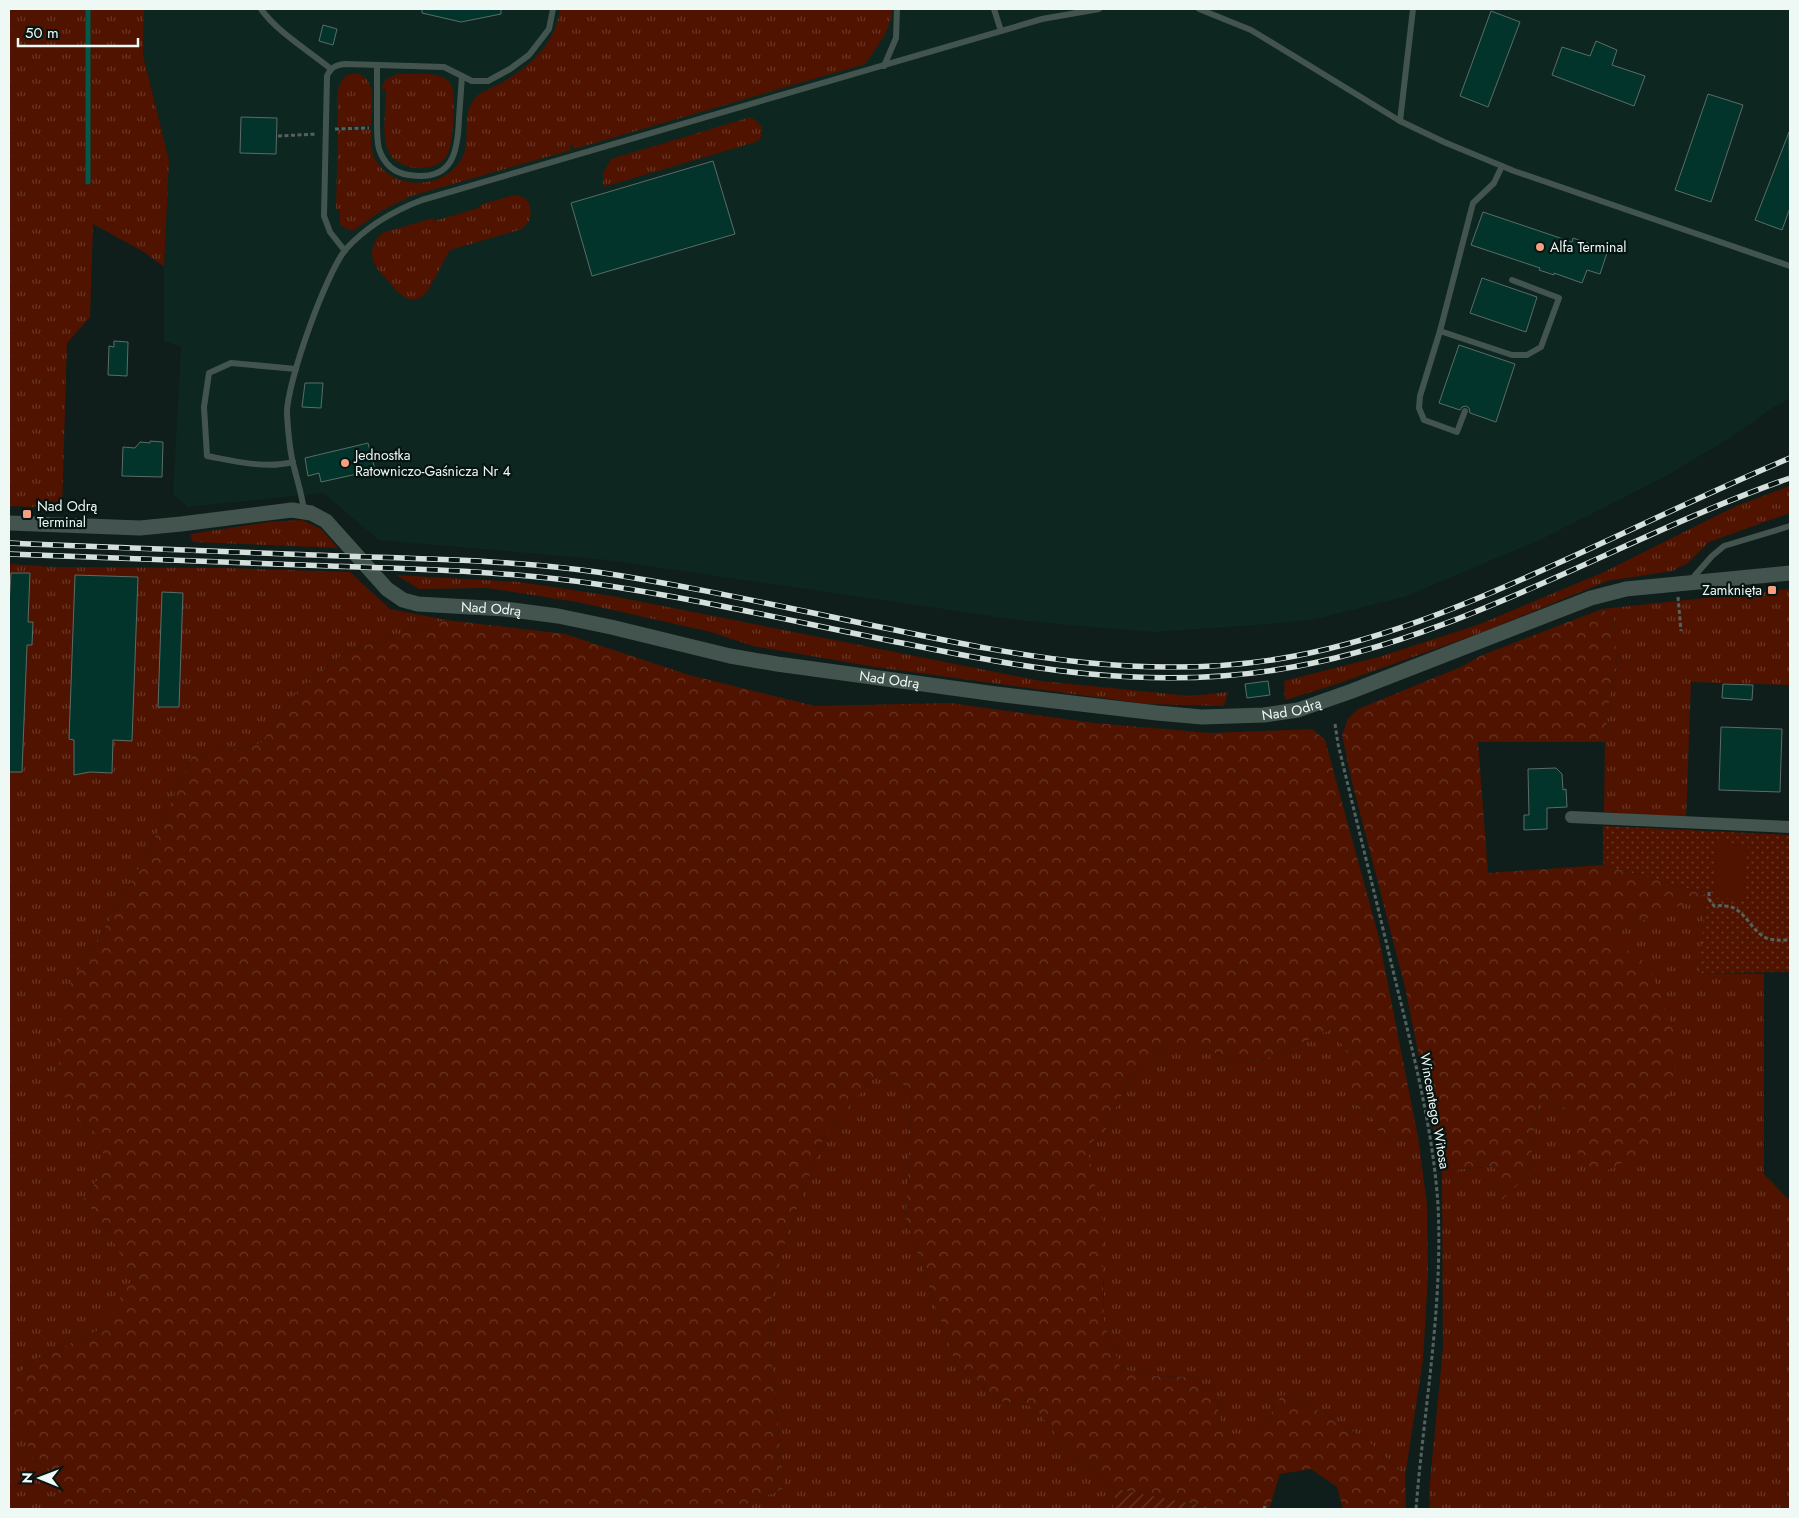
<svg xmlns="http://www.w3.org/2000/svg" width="1799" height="1518" viewBox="0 0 1799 1518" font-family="Jost,sans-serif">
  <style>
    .built { fill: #0d2620 }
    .grass { fill: url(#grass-tufts) }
    .forest { fill: url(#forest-crowns) }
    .park { fill: url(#park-dots) }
    .garden { fill: url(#garden-furrows) }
    .pitch { fill: #4f1300 }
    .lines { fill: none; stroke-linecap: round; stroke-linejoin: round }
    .stream { stroke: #00594b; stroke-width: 5 }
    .building { fill: #03342b; stroke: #5b6c67 }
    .path { stroke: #54625f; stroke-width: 3; stroke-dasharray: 4 2.5; stroke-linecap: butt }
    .lane { stroke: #43544f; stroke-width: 6 }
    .street { stroke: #43544f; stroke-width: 12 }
    .secondary { stroke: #43544f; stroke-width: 15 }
    .rail-casing { stroke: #d5e0dd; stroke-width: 5.5 }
    .rail { stroke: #061512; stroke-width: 4; stroke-dasharray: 11; stroke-linecap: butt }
    .poi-dot { fill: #f39f82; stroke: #061512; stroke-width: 2 }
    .labels { text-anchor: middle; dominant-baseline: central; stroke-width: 4.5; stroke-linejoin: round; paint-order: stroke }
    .poi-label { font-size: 14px; fill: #eef8f5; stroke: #061512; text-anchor: start }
    .street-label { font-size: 14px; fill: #eef8f5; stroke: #061512 }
  </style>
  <defs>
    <pattern id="grass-tufts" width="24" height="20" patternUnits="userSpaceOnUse" patternTransform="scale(1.25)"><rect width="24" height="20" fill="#4f1300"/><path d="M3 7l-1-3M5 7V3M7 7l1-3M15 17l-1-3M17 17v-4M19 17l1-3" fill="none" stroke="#693626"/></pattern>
    <pattern id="forest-crowns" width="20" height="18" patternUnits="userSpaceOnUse" patternTransform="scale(1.25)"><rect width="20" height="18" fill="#4f1300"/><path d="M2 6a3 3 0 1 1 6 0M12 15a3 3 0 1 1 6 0" fill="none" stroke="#693626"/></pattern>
    <pattern id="park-dots" width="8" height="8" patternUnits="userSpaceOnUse" patternTransform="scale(1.25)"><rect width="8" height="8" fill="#4f1300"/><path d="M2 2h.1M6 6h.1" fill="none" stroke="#693626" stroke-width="1.8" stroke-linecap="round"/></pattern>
    <pattern id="garden-furrows" width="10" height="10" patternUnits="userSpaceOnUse" patternTransform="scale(1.25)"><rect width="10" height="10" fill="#4f1300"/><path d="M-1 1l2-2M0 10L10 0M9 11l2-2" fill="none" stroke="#693626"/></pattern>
  </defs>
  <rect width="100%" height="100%" fill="#0f1e1b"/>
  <path class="built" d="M 144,9 L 1790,9 L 1790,398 L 1772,408 L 1733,436 L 1666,476 L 1544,538 L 1407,596 L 1315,619 L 1281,623 L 1153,632 L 1025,621 L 607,560 L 379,540 L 323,493 L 187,507 L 173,494 L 181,347 L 164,341 L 164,267 L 169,160 L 143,55 Z"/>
  <g class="grass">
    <path d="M 9,9 L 144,9 L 143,55 L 169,160 L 164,267 L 144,252 L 93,224 L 90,317 L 67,343 L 62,508 L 9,506 Z"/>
    <path d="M 560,9 L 892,9 C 891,30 877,47 865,64 L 574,149 L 572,144 L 570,145 L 571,150 L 411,196 L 381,211 L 353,231 L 347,229 L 340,224 L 340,209 L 336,209 L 338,130 L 371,130 C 371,140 370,150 375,159 C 392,190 440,190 459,163 C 474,144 459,117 475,98 C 481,91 493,88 501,83 C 530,67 556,43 560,9 Z"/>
    <path d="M 354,73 C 379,76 371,108 371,126 L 338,127 C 338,110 331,76 354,73 Z"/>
    <path d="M 398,74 C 414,75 444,69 452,86 C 455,99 454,144 447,155 C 435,176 394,171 387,148 C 382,134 386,105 386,89 L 381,89 L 386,79 Z"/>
    <path d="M 751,117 L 755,120 L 762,127 L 761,138 L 756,142 L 603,187 L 603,173 L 611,159 Z"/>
    <path d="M 513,195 L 521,196 L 528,201 C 533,213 531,221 522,229 L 450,250 L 427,292 C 411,309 398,293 388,281 C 378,270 369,262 373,246 C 375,241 377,237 382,233 L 433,218 L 434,221 L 478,208 L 483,204 Z"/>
    <path d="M 1790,486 L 1790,513 L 1709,542 L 1688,563 L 1672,571 L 1607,581 L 1483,632 L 1334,685 L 1285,700 L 1284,681 L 1382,656 L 1480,624 L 1602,573 L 1736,506 Z"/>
    <path d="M 302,520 L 321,529 L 338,548 L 193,542 L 190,534 L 269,522 Z"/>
    <path d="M 9,564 L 56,567 L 226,568 L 350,572 L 390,609 L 446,620 L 347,651 L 299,689 L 261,743 L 237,749 L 193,754 L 150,848 L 112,916 L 63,995 L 79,1119 L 103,1139 L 103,1172 L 84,1199 L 109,1233 L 134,1278 L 99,1330 L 23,1365 L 33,1458 L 61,1477 L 54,1509 L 9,1509 Z"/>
    <path d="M 396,575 L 519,582 L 612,596 L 1041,681 L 1190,696 L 1228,692 L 1224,706 L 1147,704 L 875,667 L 753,646 L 711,632 L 577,602 L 487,588 L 419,589 Z"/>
    <path d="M 1790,589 L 1790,685 L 1691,682 L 1686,818 L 1604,812 L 1605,742 L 1609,701 L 1617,666 L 1614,618 L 1602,609 Z"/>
    <path d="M 1706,893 L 1700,973 L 1764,974 L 1764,1174 L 1790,1201 L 1790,1509 L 1430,1509 L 1429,1492 L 1443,1348 L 1442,1171 L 1495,1166 L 1502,1199 L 1529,1174 L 1538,1099 L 1572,1110 L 1604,935 L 1686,903 Z"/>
    <path d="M 1332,1029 L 1350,1057 L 1350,1103 L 1368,1114 L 1384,1140 L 1418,1137 L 1427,1204 L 1428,1275 L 1423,1360 L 1405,1476 L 1367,1440 L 1317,1410 L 1282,1395 L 1269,1417 L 1242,1449 L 1223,1428 L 1213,1391 L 1192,1377 L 1153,1376 L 1121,1369 L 1104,1323 L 1104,1285 L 1087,1146 L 1105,1131 L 1123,1092 L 1143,1062 L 1168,1048 L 1201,1048 L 1233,1059 L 1261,1061 Z"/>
    <path d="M 883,1068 L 912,1092 L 906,1219 L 955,1362 L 998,1401 L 1033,1406 L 1073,1455 L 1116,1489 L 1113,1509 L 747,1509 L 748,1504 L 784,1488 L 767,1314 L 786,1238 L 826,1132 Z"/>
  </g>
  <g class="forest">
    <path d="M 1602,609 L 1614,618 L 1617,666 L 1609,701 L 1605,742 L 1478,742 L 1488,873 L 1603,865 L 1706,893 L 1687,903 L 1605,935 L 1649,965 L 1680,1049 L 1656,1146 L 1606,1171 L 1579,1163 L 1572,1110 L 1538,1099 L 1529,1174 L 1502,1200 L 1494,1166 L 1442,1171 L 1405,987 L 1352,782 L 1342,735 L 1348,719 L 1358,709 L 1463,666 L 1480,656 Z"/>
    <path d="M 446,620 L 565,634 L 689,675 L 815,706 L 950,703 L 1094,723 L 1211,733 L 1312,729 L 1325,740 L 1378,934 L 1418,1137 L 1384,1140 L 1368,1114 L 1350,1103 L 1350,1057 L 1332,1029 L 1261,1061 L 1233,1059 L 1201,1048 L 1168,1048 L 1143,1062 L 1123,1092 L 1105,1131 L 1087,1146 L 1102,1220 L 1104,1323 L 1121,1369 L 1153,1376 L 1192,1377 L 1213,1391 L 1223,1428 L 1242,1448 L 1269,1417 L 1282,1395 L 1317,1410 L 1367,1440 L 1405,1476 L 1406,1509 L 1343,1509 L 1337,1487 L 1311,1469 L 1280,1474 L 1269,1509 L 1219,1509 L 1116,1489 L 1073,1455 L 1033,1406 L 998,1401 L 955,1362 L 906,1219 L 912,1092 L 883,1068 L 826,1132 L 786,1238 L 767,1314 L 784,1488 L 748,1504 L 747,1509 L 54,1509 L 61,1477 L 33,1458 L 11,1408 L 23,1365 L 99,1330 L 133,1278 L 109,1233 L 84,1199 L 103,1172 L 103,1139 L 79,1119 L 62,1092 L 57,1041 L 63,995 L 112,916 L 150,848 L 193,754 L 237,749 L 261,743 L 299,689 L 347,651 Z"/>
  </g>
  <path class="park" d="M 1603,826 L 1790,835 L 1790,972 L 1699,973 L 1706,893 L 1603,865 Z"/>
  <path class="garden" d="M 1116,1489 L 1219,1509 L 1113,1509 Z"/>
  <path class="pitch" d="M 1717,841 L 1748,845 L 1743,900 L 1713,897 Z"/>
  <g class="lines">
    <path class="stream" d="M 88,182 L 88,9"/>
  </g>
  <g class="building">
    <path d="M 422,9 L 501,9 L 501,14 L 461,22 L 422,13 Z"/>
    <path d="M 1491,11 L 1520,22 L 1488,107 L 1460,96 Z"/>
    <path d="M 323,25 L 337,29 L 333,45 L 319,41 Z"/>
    <path d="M 1596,41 L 1617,50 L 1612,65 L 1645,76 L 1634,106 L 1552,75 L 1562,47 L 1590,56 Z"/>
    <path d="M 1708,94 L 1743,105 L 1711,202 L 1675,190 Z"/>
    <path d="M 241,117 L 277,118 L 276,154 L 240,153 Z"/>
    <path d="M 1789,132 L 1790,208 L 1782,230 L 1755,220 Z"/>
    <path d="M 713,161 L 735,234 L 592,276 L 571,203 Z"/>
    <path d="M 1483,212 L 1572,242 L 1573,238 L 1608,250 L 1600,274 L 1587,270 L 1582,283 L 1554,273 L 1554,275 L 1539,270 L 1540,268 L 1471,245 Z"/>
    <path d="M 1482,278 L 1537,297 L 1526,332 L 1470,313 Z"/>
    <path d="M 114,341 L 128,342 L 127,376 L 108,375 L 109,346 L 114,347 Z"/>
    <path d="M 1459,345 L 1515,364 L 1496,422 L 1470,413 L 1469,408 L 1466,406 L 1462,407 L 1460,410 L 1439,403 Z"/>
    <path d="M 305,383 L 323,383 L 321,408 L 302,407 Z"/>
    <path d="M 150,441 L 163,442 L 162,477 L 122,476 L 123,447 L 135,448 L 140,442 L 150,443 Z"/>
    <path d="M 368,443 L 375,470 L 321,482 L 319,473 L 308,476 L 305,458 Z"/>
    <path d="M 11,573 L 30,573 L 28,622 L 33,622 L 32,645 L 27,645 L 22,772 L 9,772 L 9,605 Z"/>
    <path d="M 75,575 L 138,577 L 132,741 L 113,740 L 112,773 L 90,772 L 74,775 L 74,740 L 69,739 Z"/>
    <path d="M 162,592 L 183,593 L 179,707 L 158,707 Z"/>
    <path d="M 1268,681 L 1270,695 L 1247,698 L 1245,684 Z"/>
    <path d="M 1723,684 L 1753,685 L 1752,700 L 1722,698 Z"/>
    <path d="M 1721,727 L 1782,729 L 1780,792 L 1719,790 Z"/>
    <path d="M 1556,768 L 1562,774 L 1563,790 L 1566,789 L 1567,807 L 1547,808 L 1547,829 L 1524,830 L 1524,815 L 1529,815 L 1528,769 Z"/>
  </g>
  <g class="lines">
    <g class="path">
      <path d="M 335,129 L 369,128"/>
      <path d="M 278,136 L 317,134"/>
      <path d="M 1678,597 L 1681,631"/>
      <path d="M 1335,724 L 1338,744 C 1357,823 1377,903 1396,983 C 1414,1056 1433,1130 1438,1205 C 1443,1307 1424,1408 1416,1509"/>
      <path d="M 1709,892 L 1709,899 L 1714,906 C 1718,906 1722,905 1726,906 C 1744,907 1750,930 1766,938 C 1774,941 1782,940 1790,940"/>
      <path d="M 1264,1509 L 1265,1506"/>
    </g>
    <g class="lane">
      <path d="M 261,9 C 276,31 309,51 331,69"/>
      <path d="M 994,9 L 1001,31"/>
      <path d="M 1199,9 L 1251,30 L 1400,121 L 1444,142 L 1514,171 L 1790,266"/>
      <path d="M 377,65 C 377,84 377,103 377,123 C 377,131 377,141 379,149 C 384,164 394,173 409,175 C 453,182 458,152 459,118 C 460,104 461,90 462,76"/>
      <path d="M 884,66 L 896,38 L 897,9"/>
      <path d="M 1400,121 L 1413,9"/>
      <path d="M 1502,166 L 1494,183 L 1473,203 L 1440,331 L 1512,355 L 1527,355 L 1541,347 L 1559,298 L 1512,280"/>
      <path d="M 345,251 L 330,232 L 324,216 L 327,76 C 331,67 336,65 345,64 L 444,67 L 472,81 L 488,81 L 510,69 L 529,55 L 549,29 L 553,9"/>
      <path d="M 1440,331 L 1420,396 L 1419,408 L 1424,420 L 1457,432 L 1465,411"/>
      <path d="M 293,462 C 265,469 234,461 207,456 L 204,407 L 209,373 L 231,363 L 296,369"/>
      <path d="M 304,511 C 302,494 297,480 293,463 C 289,447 288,429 287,414 C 286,384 327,271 346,249 C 367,226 393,211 422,200 L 1042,19 L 1099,9"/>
      <path d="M 1690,581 L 1712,556 L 1724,546 L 1790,526"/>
    </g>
    <path class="street" d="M 1571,817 L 1790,827"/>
    <path class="secondary" id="s1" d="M 9,523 L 140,528 L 181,524 L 292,510 L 311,513 L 326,521 L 387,589 L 403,600 L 418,604 L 505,609 L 558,616 L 611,627 L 730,656 L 777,664 L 996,694 L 1157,713 L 1202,717 L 1264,715 L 1298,710 L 1352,691 L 1591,598 L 1626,589 L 1790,573"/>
    <defs>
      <g id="rail">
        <path d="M 9,543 C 119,548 229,552 340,556 C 426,559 512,560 597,572 C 697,587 796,610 895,630 C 1024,657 1145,680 1278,659 C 1376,643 1466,605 1556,564 C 1634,529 1711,491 1790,458"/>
        <path d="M 9,554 C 116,558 223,562 330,566 C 419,569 508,571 596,584 C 699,599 800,623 902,643 C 1029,669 1145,690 1275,670 C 1458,642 1618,538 1790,478"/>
      </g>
    </defs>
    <use href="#rail" class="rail-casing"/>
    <use href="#rail" class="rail"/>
  </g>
  <g class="poi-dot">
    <circle cx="1540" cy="247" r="5"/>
    <circle cx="345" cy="463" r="5"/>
    <rect x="22" y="509" width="10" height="10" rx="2.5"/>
    <rect x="1767" y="585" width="10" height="10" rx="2.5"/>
  </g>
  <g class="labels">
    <g class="poi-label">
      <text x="1550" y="247">Alfa Terminal</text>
      <text x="355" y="455">Jednostka<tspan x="355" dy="16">Ratowniczo-Gaśnicza Nr 4</tspan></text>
      <text x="37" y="506">Nad Odrą<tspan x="37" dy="16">Terminal</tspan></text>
      <text x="1762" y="590" text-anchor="end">Zamknięta</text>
    </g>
    <g class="street-label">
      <text stroke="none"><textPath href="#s1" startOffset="520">Nad Odrą</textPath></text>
      <text stroke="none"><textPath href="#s1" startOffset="925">Nad Odrą</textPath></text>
      <text stroke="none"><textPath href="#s1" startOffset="1330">Nad Odrą</textPath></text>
      <text transform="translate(1435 1111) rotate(80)">Wincentego Witosa</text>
    </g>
  </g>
  <rect width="1799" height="1518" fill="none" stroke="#eef8f5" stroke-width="20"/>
  <g transform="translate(40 1478) rotate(271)" stroke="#061512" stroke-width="4" paint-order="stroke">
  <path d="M0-4L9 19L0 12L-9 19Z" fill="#eef8f5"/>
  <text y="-8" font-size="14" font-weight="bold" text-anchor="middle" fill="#eef8f5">N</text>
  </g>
  <path d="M18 38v8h120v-8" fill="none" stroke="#eef8f5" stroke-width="2.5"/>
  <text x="25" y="38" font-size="15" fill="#eef8f5" stroke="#061512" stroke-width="4" paint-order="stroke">50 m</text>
</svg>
